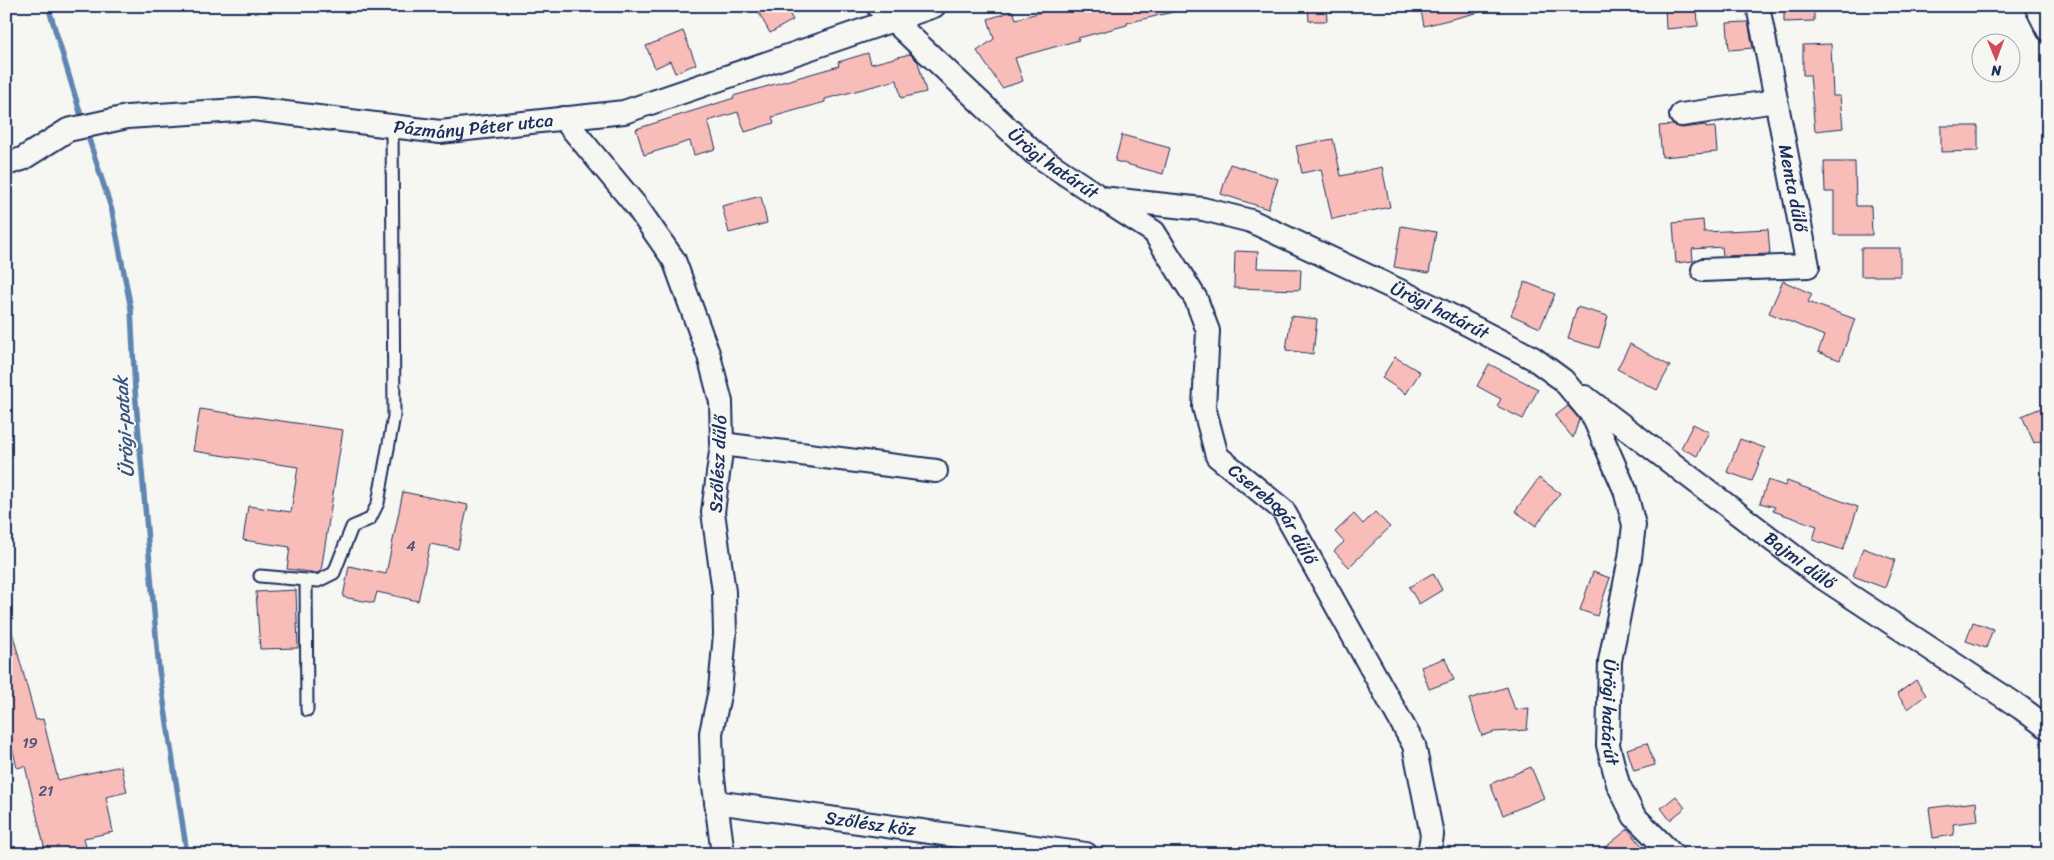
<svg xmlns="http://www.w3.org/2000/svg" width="2054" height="860" viewBox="0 0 2054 860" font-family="Sriracha,sans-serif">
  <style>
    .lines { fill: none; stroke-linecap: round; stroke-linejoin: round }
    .stream { stroke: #5f85b1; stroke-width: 5.5 }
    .building { fill: #f9bdb9; stroke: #1b2f5e }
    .lane-casing { stroke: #1b2f5e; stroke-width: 15 }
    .street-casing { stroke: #1b2f5e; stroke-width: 26 }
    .lane { stroke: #f6f6f2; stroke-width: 11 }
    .street { stroke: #f6f6f2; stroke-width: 22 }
    .labels { text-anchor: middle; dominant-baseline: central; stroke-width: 4; stroke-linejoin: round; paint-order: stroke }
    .number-label { font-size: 15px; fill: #525275 }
    .street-label { font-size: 18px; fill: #1b2f5e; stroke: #f6f6f2 }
    .water-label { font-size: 19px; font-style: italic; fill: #375380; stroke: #f6f6f2 }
  </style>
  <rect width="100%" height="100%" fill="#f6f6f2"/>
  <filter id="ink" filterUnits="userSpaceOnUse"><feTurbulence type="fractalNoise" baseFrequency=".02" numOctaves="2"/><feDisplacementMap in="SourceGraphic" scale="10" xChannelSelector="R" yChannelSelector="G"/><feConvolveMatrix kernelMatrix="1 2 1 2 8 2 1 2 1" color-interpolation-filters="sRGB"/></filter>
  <g filter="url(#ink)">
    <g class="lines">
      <g class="stream">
        <path d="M 48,6 L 83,122"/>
        <path d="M 86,130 L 112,211 L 131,309 L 135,390 L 159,670 L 187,854"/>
      </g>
    </g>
    <g class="building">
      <path d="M 755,6 L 785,6 L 793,20 L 770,33 Z"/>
      <path d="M 1064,6 L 1173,6 L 1173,12 L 1127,23 L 1127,25 L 1078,38 L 1079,40 L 1015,58 L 1023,81 L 1002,88 L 977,51 L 994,39 L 988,19 L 1013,11 L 1016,19 Z"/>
      <path d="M 1308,6 L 1326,6 L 1327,21 L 1309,21 Z"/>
      <path d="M 1420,6 L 1479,6 L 1480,12 L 1424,26 Z"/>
      <path d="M 1665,6 L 1697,6 L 1698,26 L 1666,29 Z"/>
      <path d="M 1784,6 L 1814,6 L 1814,21 L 1784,22 Z"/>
      <path d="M 1748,22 L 1753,48 L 1729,50 L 1727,23 Z"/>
      <path d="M 683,31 L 696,64 L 675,73 L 670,61 L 655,68 L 646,46 Z"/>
      <path d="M 1831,44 L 1833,96 L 1840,96 L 1843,128 L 1815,131 L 1810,75 L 1803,75 L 1803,45 Z"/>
      <path d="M 868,53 L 871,64 L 910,54 L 918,62 L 926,92 L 901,98 L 897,80 L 825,99 L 825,102 L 772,117 L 774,123 L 745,132 L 738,112 L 708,121 L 716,149 L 694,155 L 690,141 L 644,155 L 636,129 L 734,98 L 733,96 L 839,66 L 838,62 Z"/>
      <path d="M 1673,125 L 1682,128 L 1706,125 L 1706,128 L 1715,127 L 1717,152 L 1662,157 L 1659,126 Z"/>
      <path d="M 1941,126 L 1978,126 L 1978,151 L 1941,152 Z"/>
      <path d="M 1122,135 L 1170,148 L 1163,174 L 1115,161 Z"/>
      <path d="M 1333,139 L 1341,176 L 1382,167 L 1390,207 L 1332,219 L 1321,169 L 1302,173 L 1296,146 Z"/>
      <path d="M 1824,162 L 1855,162 L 1856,206 L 1871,206 L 1872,235 L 1834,235 L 1834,192 L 1825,192 Z"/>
      <path d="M 1230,164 L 1278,179 L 1268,209 L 1221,194 Z"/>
      <path d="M 761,196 L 767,223 L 729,233 L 722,206 Z"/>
      <path d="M 1703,220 L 1704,232 L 1768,229 L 1770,254 L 1723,256 L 1722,247 L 1692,249 L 1693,261 L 1676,263 L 1673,223 Z"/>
      <path d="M 1401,226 L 1436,232 L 1429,273 L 1394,267 Z"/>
      <rect x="1861" y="248" width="39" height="28"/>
      <path d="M 1235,251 L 1258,252 L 1257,268 L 1301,269 L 1300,290 L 1234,288 Z"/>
      <path d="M 1783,281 L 1812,294 L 1808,302 L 1855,319 L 1840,360 L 1818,352 L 1824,336 L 1769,313 Z"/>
      <path d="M 1525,282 L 1555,294 L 1540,328 L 1511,315 Z"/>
      <path d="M 1577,307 L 1608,316 L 1599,348 L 1568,339 Z"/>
      <path d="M 1291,316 L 1317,319 L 1313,354 L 1286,350 Z"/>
      <path d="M 1630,344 L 1670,366 L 1657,390 L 1617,369 Z"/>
      <path d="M 1395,357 L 1420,372 L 1406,394 L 1382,378 Z"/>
      <path d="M 1489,364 L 1538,389 L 1523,419 L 1497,406 L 1501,399 L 1477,386 Z"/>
      <path d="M 2048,405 L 2048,438 L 2034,443 L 2022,416 Z"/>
      <path d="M 1568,406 L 1579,419 L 1573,438 L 1555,416 Z"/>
      <path d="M 200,409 L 343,430 L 321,571 L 317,573 L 287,569 L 290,547 L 243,540 L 248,506 L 291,512 L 298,467 L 193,451 Z"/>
      <path d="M 1693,424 L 1709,432 L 1697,456 L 1681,448 Z"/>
      <path d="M 1740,439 L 1765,448 L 1752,481 L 1727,472 Z"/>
      <path d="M 1539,478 L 1560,493 L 1536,526 L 1515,511 Z"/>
      <path d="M 1768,480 L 1785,486 L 1787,481 L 1858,507 L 1843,550 L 1813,540 L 1817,526 L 1773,511 L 1775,507 L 1760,503 Z"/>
      <path d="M 403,492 L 468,505 L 458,549 L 430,544 L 418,601 L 377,592 L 374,603 L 343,597 L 349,566 L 386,574 Z"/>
      <path d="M 1375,512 L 1390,527 L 1349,567 L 1334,551 L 1344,542 L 1335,532 L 1354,514 L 1363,524 Z"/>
      <path d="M 1863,548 L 1895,560 L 1885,588 L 1853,576 Z"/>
      <path d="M 1593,572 L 1610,578 L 1597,616 L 1580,610 Z"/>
      <path d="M 1433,573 L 1442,590 L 1419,604 L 1409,587 Z"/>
      <path d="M 296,590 L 298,648 L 260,649 L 256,592 Z"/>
      <path d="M 1973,622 L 1993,629 L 1986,648 L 1966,641 Z"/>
      <path d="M 6,628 L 11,628 L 36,720 L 43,719 L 58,780 L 121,766 L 127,792 L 106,797 L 113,832 L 84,838 L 87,852 L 77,854 L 46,854 L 25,766 L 17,768 L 6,721 Z"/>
      <path d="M 1445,658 L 1454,680 L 1429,689 L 1421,667 Z"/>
      <path d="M 1916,680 L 1926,695 L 1908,709 L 1897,694 Z"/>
      <path d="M 1507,687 L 1515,710 L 1529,708 L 1527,730 L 1494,732 L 1482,736 L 1469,699 Z"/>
      <path d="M 1647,743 L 1655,765 L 1634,771 L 1627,749 Z"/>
      <path d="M 1531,767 L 1544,798 L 1503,815 L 1490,784 Z"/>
      <path d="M 1676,796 L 1685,808 L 1670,820 L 1661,808 Z"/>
      <path d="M 1976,802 L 1978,821 L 1953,824 L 1954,835 L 1933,838 L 1929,808 Z"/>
      <path d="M 1628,829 L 1642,846 L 1633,854 L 1597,854 Z"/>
    </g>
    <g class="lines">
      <defs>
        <g id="lane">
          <path d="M 260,576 L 318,581 L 334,573 L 352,527 L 370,519 L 378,503 L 394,416 L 392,126"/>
          <path d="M 306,581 L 307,710"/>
        </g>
        <g id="street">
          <path id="s1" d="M 878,6 L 1034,153 L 1101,198 L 1203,209 L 1251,221 L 1434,307 L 1533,358 L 1563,380 L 1593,416 L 1625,490 L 1634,525 L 1630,558 L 1610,661 L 1608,745 L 1618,784 L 1634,816 L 1672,854"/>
          <path d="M 2036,6 L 2048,30"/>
          <path d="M 1681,115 L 1776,101"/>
          <path d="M 563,118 L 637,207 L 674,260 L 709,356 L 721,402 L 722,444 L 713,512 L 724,592 L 725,634 L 720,690 L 711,733 L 712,771 L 723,854"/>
          <path id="s2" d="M 6,164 L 22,159 L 68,130 L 127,117 L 253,109 L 440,132 L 624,112 L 934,6"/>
          <path id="s3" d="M 1106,201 L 1154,232 L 1196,299 L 1208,331 L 1204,407 L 1217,456 L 1283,510 L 1414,745 L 1432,835 L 1429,854"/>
          <path d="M 1703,270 L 1808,266 L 1758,6"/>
          <path id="s4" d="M 1585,397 L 1817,574 L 2021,708 L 2048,728"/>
          <path d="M 722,444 L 936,471"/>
          <path id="s5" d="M 716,802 L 1086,854"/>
        </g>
      </defs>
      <use href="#lane" class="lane-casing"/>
      <use href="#street" class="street-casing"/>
      <use href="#lane" class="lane"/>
      <use href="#street" class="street"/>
    </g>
  </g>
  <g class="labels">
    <g class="number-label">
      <text x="411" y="546">4</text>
      <text x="30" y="743">19</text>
      <text x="46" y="791">21</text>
    </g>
    <g class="street-label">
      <text stroke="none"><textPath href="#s2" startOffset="480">Pázmány Péter utca</textPath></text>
      <text stroke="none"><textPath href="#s1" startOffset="236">Ürögi határút</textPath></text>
      <text transform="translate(1793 188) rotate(79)">Menta dűlő</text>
      <text stroke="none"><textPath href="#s1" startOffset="656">Ürögi határút</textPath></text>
      <text transform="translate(718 464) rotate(-87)">Szőlész dűlő</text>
      <text stroke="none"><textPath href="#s3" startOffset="379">Cserebogár dűlő</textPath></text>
      <text stroke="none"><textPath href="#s4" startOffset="270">Bajmi dűlő</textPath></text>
      <text stroke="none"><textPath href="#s1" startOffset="1151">Ürögi határút</textPath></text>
      <text stroke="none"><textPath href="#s5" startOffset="156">Szőlész köz</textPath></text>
    </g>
    <g class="water-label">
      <text transform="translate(124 427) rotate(-94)">Ürögi-patak</text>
    </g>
  </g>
  <rect width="2054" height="860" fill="none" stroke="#f6f6f2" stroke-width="25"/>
  <rect x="12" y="12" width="2029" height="835" fill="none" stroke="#1b2f5e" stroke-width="2" filter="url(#ink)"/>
  <g transform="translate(1996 58) rotate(179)"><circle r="24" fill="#f6f6f2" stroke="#9ea6b7"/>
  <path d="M0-4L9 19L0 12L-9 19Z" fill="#d1495b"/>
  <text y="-8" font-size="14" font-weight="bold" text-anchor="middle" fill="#1b2f5e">N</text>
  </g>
</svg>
